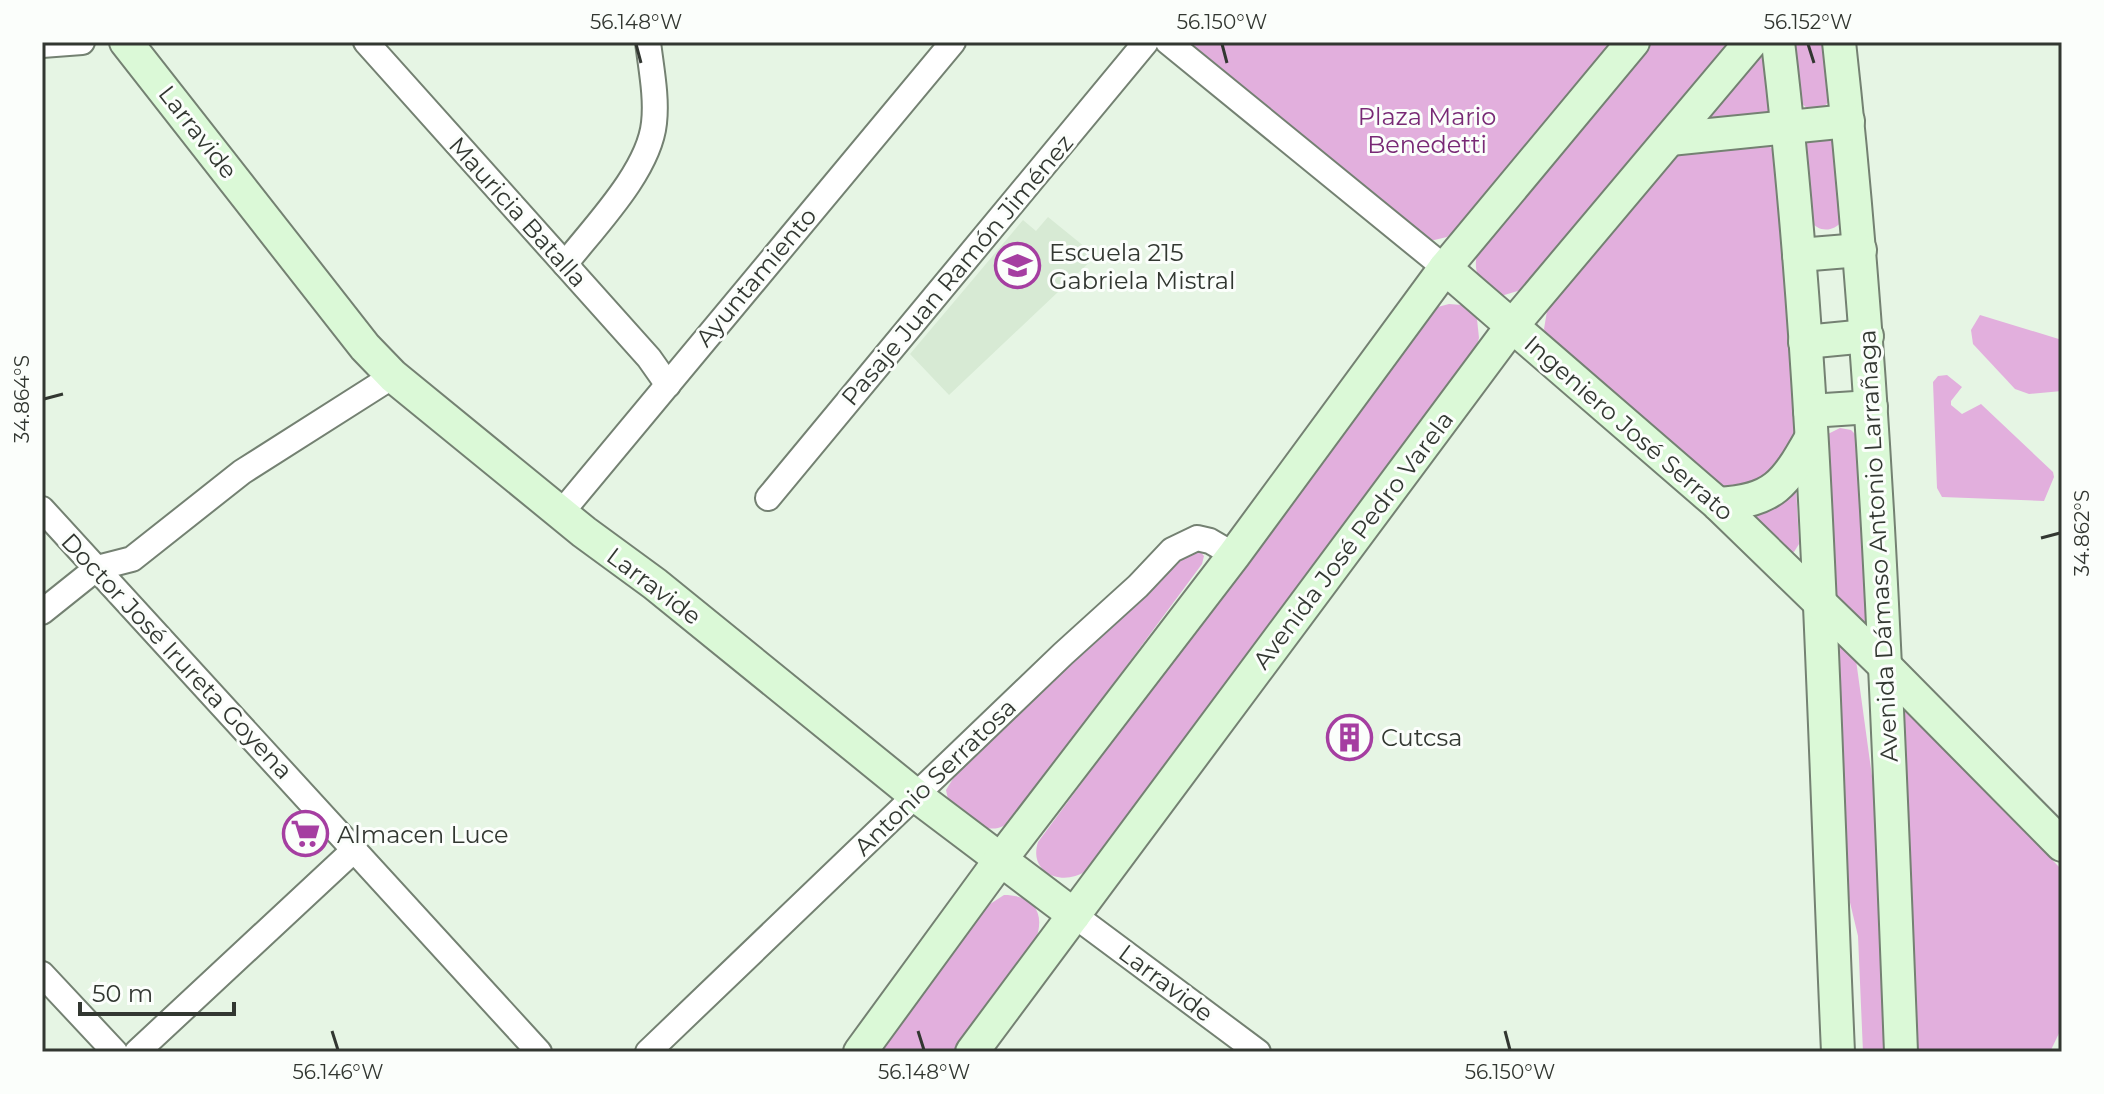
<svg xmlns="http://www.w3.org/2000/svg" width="2104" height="1094" viewBox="0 0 2104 1094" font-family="Montserrat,sans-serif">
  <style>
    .built { fill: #d7ead4 }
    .green { fill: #e2afdd }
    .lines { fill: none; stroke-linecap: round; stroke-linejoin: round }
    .street-casing { stroke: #748172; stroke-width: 28 }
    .secondary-casing { stroke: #748172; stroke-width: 36 }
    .street { stroke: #fff; stroke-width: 24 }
    .secondary { stroke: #dbf9d7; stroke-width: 32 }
    .ticks { fill: none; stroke: #323731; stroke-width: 3 }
    .labels { text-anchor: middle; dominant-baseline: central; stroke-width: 6; stroke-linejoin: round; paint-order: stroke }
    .park-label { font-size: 24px; fill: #782975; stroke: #fbfefb }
    .street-label { font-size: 24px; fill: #323731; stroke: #fbfefb }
    .poi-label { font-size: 24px; fill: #323731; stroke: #fbfefb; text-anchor: start }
    .neatline { fill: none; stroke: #323731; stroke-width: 3 }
    .ticks-label { font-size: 20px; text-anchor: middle; fill: #323731 }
  </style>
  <rect width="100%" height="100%" fill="#e6f5e4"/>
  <path class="built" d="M 1048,217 L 1096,256 L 949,395 L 910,354 L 1023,220 L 1036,231 Z"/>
  <g class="green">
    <path d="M 1185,42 L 1613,42 L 1455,230 L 1447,237 L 1430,241 Z"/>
    <path d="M 1652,42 L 1728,42 L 1521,290 L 1501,296 C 1484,282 1472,279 1477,254 Z"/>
    <path d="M 1790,42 L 1827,42 L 1831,100 L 1822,108 L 1808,109 L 1800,102 Z"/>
    <path d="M 1763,54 L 1765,56 L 1769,113 L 1710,120 L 1709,115 Z"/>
    <path d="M 1833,130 L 1842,221 C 1833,233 1817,232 1810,220 L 1803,135 Z"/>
    <path d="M 1768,144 L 1774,152 L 1787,300 L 1795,428 L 1793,443 L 1763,482 L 1723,489 L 1550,342 L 1544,329 L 1547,311 L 1679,154 Z"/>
    <path d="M 1449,304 L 1462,305 L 1477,319 L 1479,338 L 1476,348 L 1086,871 C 1062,887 1028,873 1038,842 L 1434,308 Z"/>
    <path d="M 1980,315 L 2062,340 L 2062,391 L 2029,394 L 2015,389 L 1973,344 L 1971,330 Z"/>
    <path d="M 1947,375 L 1962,387 L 1951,401 L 1951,405 L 1962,414 L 1981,404 L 2053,472 L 2054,477 L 2044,501 L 1942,497 L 1937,488 L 1933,382 L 1938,376 Z"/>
    <path d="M 1840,428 L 1851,430 L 1858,437 L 1868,628 L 1832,600 L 1826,435 Z"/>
    <path d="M 1796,486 L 1799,544 L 1794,552 L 1789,553 L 1744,507 Z"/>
    <path d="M 1198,549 L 1204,556 L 1202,564 L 1013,819 C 990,842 970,818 949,804 L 946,790 L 954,777 L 1187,552 Z"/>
    <path d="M 1837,642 L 1841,643 L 1856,660 L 1875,798 L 1887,1052 L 1863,1052 L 1858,936 L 1842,869 Z"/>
    <path d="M 1902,704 L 2062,870 L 2062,1027 L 2050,1052 L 1914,1052 Z"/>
    <path d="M 1004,895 C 1032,895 1046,911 1036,939 L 953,1052 L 881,1052 L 987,906 Z"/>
  </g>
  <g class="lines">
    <defs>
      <g id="street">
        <path d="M 366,42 L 649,358 L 668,385"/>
        <path d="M 1168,42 L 1445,268"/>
        <path d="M 42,45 L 82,42"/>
        <path d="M 565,264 C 595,226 649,171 654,123 C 657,97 651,68 648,42"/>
        <path d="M 768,498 L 1146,42"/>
        <path d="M 42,509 L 539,1052"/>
        <path d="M 561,513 L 953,42"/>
        <path d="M 42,612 L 97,568 L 132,559 L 242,472 L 393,376"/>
        <path d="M 1074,915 L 1258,1052"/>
        <path d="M 42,974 L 115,1052"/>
        <path d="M 137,1052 L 354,850"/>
        <path d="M 648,1052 L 1063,654 L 1138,586 L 1172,550 L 1197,538 L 1210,541 L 1234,555"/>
      </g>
      <g id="secondary">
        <path d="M 126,42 L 365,347 L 393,376 L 584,532 L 655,584 L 915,795 L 1074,915"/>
        <path d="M 1778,42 C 1818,377 1823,715 1838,1052"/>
        <path d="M 1839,42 C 1876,377 1888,715 1901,1052"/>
        <path d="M 1670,139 L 1848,121"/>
        <path d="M 1799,255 L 1860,250"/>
        <path d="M 1445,268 L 1718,504 L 1886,667 L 2062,845"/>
        <path d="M 1805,342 L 1867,336"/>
        <path d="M 1810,411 L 1871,407"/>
        <path d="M 1718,504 C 1774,501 1785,484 1811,438"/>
        <path d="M 860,1052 L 1001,859 L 1234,555 L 1445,268 L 1633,42"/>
        <path d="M 972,1052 L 1512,326 L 1751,42"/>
      </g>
    </defs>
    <use href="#street" class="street-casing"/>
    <use href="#secondary" class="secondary-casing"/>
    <use href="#street" class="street"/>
    <use href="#secondary" class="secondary"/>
  </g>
  <path class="ticks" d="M 636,44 L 641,63M 1222,44 L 1227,63M 1808,44 L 1814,63M 44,399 L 63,394M 2041,538 L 2060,533M 332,1031 L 338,1050M 918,1031 L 924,1050M 1505,1031 L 1510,1050"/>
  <defs>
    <symbol id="school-ring" viewBox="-11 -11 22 22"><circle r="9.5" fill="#fbfefb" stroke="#a53ea1" stroke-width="1.5"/><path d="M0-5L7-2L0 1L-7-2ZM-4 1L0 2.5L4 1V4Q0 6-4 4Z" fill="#a53ea1"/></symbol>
    <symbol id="building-ring" viewBox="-11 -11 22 22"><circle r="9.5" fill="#fbfefb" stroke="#a53ea1" stroke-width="1.5"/><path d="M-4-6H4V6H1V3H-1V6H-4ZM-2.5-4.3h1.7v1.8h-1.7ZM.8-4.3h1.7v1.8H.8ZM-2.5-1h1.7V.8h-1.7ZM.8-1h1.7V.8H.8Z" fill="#a53ea1"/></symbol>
    <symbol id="supermarket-ring" viewBox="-11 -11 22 22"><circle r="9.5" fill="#fbfefb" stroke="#a53ea1" stroke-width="1.5"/><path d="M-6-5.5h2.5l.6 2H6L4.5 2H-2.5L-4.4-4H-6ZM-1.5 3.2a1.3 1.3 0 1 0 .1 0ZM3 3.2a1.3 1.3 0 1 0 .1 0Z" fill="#a53ea1"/></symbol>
  </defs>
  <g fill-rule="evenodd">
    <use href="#school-ring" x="992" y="240" width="51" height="51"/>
    <use href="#building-ring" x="1324" y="712" width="51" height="51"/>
    <use href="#supermarket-ring" x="280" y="808" width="51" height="51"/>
  </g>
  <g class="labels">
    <g class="park-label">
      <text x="1427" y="116">Plaza Mario<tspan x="1427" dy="28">Benedetti</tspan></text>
    </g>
    <g class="street-label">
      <text transform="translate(198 132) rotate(52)">Larravide</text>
      <text transform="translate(518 212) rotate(48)">Mauricia Batalla</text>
      <text transform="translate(957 270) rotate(-50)">Pasaje Juan Ramón Jiménez</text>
      <text transform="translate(756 277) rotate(-50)">Ayuntamiento</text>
      <text transform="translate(1629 428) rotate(41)">Ingeniero José Serrato</text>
      <text transform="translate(1353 540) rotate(-53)">Avenida José Pedro Varela</text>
      <text transform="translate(1878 546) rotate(-93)">Avenida Dámaso Antonio Larrañaga</text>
      <text transform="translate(654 586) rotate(37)">Larravide</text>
      <text transform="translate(177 656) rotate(47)">Doctor José Irureta Goyena</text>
      <text transform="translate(935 777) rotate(-44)">Antonio Serratosa</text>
      <text transform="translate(1166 983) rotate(37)">Larravide</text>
    </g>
    <g class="poi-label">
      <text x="1049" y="252">Escuela 215<tspan x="1049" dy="28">Gabriela Mistral</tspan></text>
      <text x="1381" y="737">Cutcsa</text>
      <text x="337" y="834">Almacen Luce</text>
    </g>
  </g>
  <rect width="2104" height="1094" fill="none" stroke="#fbfefb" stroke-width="88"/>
  <path d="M80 1002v12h154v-12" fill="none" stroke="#323731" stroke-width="4"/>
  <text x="92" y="1002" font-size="24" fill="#323731" stroke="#fbfefb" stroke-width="6" paint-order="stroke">50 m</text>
  <rect x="44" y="44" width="2016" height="1006" class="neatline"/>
  <g class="ticks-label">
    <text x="636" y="29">56.148°W</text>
    <text x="1222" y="29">56.150°W</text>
    <text x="1808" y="29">56.152°W</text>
    <text transform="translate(22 399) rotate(-90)" y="7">34.864°S</text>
    <text transform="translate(2082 533) rotate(-90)" y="7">34.862°S</text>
    <text x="338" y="1079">56.146°W</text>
    <text x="924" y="1079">56.148°W</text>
    <text x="1510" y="1079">56.150°W</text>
  </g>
</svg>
